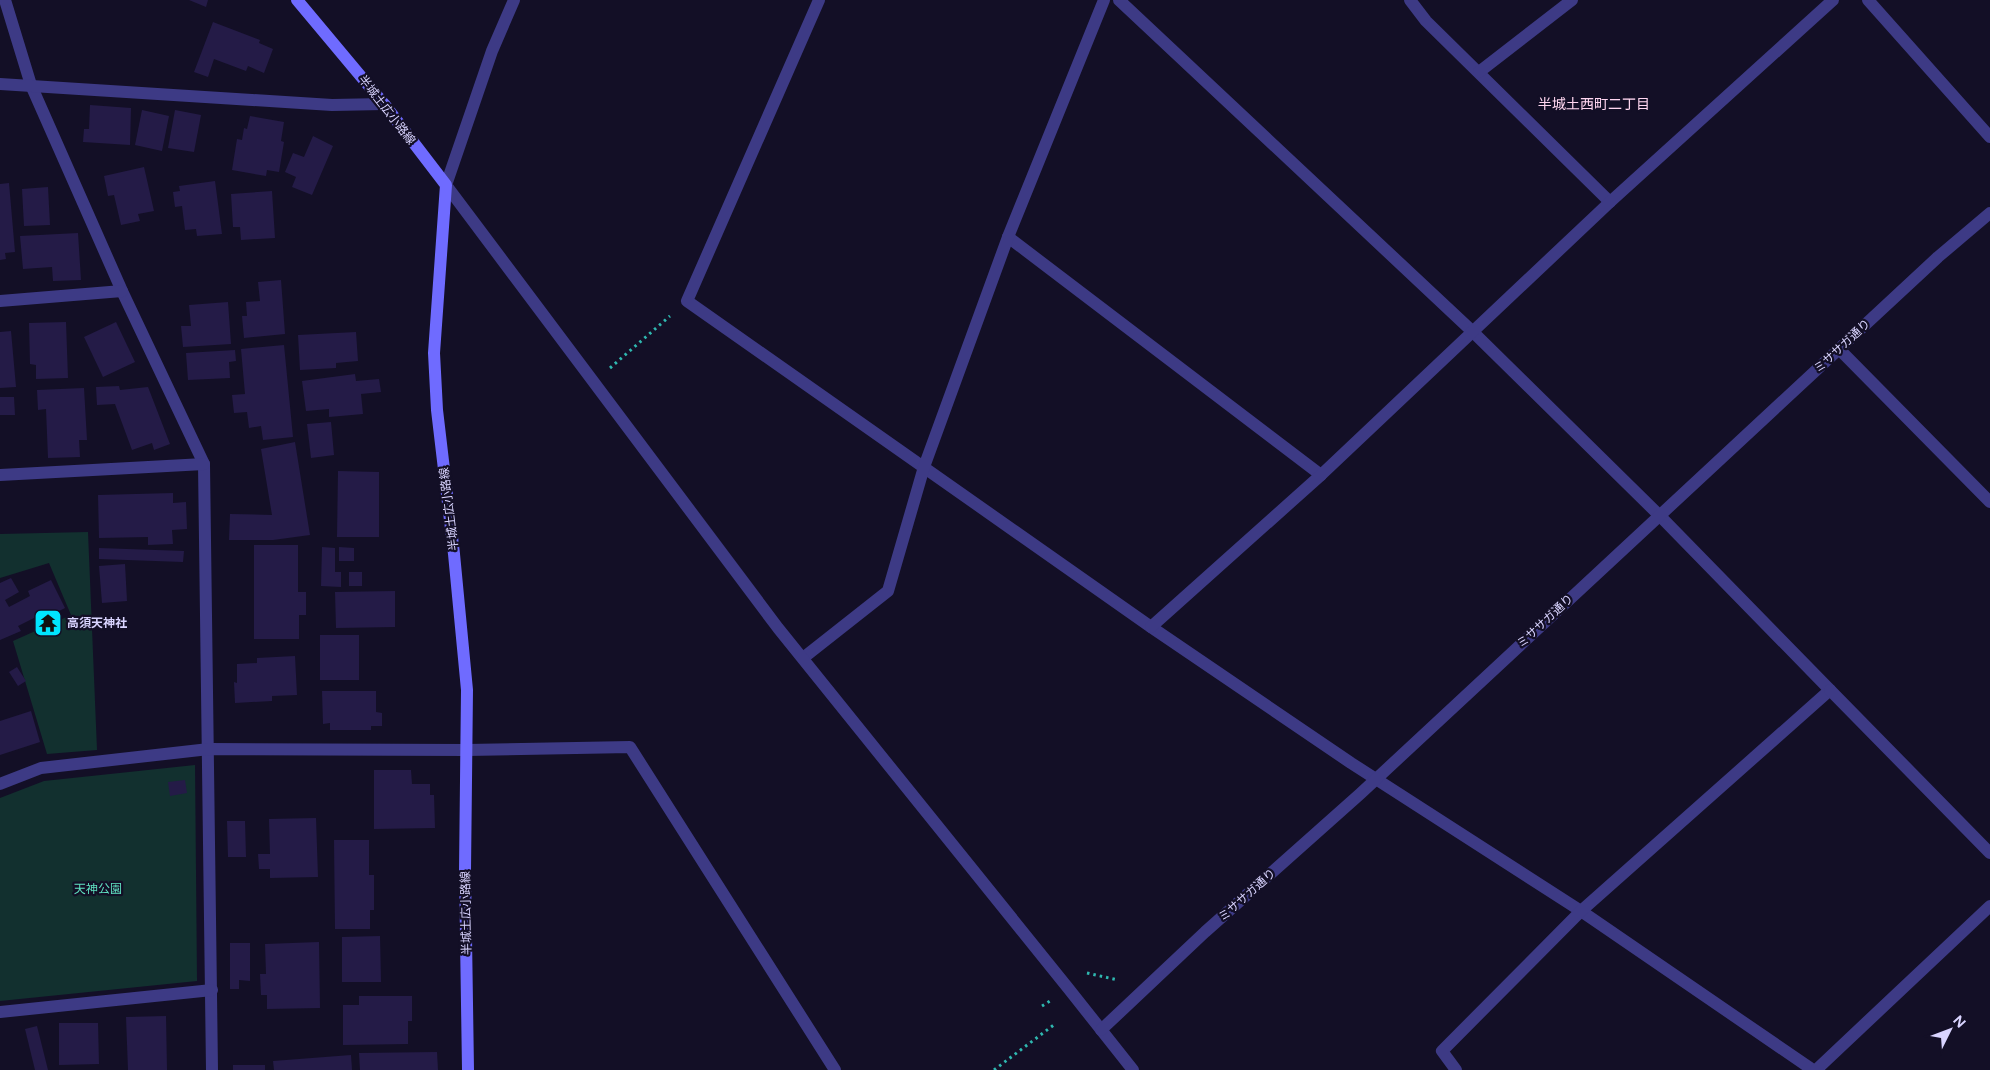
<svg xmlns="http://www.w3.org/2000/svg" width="1990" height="1070" viewBox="0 0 1990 1070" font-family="Figtree,'Noto Sans JP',sans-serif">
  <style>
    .green { fill: #12302f }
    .building { fill: #241b47 }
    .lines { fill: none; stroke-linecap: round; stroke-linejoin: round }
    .path { stroke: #2fb8b0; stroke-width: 3; stroke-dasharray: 2.5 4; stroke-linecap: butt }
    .minor { stroke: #3d3a85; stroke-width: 12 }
    .tertiary { stroke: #3d3a85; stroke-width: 12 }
    .secondary { stroke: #6f6bff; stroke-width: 12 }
    .labels { text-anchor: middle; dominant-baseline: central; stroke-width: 4.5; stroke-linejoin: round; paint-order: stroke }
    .street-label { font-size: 12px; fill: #d9d4ff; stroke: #130f26 }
    .poi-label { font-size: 12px; font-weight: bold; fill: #d9d4ff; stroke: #130f26; text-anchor: start }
    .park-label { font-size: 12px; fill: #5fe0c0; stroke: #130f26 }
    .neighbourhood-label { font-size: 14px; fill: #ffd6f0; stroke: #130f26 }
  </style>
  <rect width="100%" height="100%" fill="#130f26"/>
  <g class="green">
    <path d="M 88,532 L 97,750 L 47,754 L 13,641 L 71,615 L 49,563 L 0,578 L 0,534 Z"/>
    <path d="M 195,765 L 197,981 L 0,1001 L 0,798 L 44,781 Z"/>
  </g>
  <g class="building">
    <path d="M 189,0 L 208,0 L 206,7 Z"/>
    <path d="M 213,22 L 260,40 L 259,43 L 273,49 L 264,73 L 248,66 L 246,71 L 214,59 L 208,77 L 194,72 Z"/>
    <path d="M 90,105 L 131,108 L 130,145 L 83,142 L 84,129 L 89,129 Z"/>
    <path d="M 142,110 L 169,116 L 162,151 L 135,145 Z"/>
    <path d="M 175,110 L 201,115 L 194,152 L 168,148 Z"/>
    <path d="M 250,116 L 284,122 L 281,141 L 284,142 L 279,172 L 267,170 L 266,176 L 232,170 L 237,139 L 242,140 L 244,128 L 247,129 Z"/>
    <path d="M 313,136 L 333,146 L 312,195 L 292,187 L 296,177 L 285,172 L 293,153 L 304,157 Z"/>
    <path d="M 144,167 L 154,211 L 138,214 L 140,221 L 121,225 L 114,195 L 108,196 L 104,176 Z"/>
    <path d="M 215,181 L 222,234 L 197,236 L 196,229 L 185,230 L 182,206 L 175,207 L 173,192 L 180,191 L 179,186 Z"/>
    <path d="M 9,183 L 15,252 L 5,253 L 6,259 L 0,260 L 0,184 Z"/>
    <path d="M 48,187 L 50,225 L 24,226 L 22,189 Z"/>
    <path d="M 272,191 L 275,238 L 241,240 L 240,227 L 233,227 L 231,194 Z"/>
    <path d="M 78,233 L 81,280 L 53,281 L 52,267 L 23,269 L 20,236 Z"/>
    <path d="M 281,280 L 285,334 L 244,338 L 242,316 L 247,316 L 246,302 L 260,301 L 258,282 Z"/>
    <path d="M 228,302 L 231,344 L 183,347 L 181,326 L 191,326 L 189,305 Z"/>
    <path d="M 66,322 L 68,378 L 36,379 L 36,365 L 30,364 L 29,323 Z"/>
    <path d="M 116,322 L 135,362 L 103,377 L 84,337 Z"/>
    <path d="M 11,331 L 16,387 L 0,388 L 0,332 Z"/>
    <path d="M 356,332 L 358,361 L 336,363 L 336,368 L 300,370 L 298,335 Z"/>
    <path d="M 284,345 L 293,437 L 263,440 L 261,426 L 249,428 L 247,412 L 234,413 L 232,395 L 245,394 L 241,349 Z"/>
    <path d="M 235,350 L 236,361 L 229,362 L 230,378 L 188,380 L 186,353 Z"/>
    <path d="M 355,374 L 356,381 L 379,379 L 381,392 L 361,394 L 363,414 L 329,417 L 329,409 L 306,411 L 302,381 Z"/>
    <path d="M 119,386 L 120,390 L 148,387 L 170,444 L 154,450 L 152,443 L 132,450 L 115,404 L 97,405 L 96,387 Z"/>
    <path d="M 84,388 L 87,440 L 79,440 L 80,457 L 48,458 L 46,409 L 38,410 L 37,390 Z"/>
    <path d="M 0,397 L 14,397 L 15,415 L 0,415 Z"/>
    <path d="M 331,422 L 334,455 L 311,458 L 307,424 Z"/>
    <path d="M 295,442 L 310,535 L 273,540 L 229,540 L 230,514 L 272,515 L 261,449 Z"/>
    <path d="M 338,471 L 379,472 L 379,537 L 337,537 Z"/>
    <path d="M 173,493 L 173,503 L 186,502 L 187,529 L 172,530 L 173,544 L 148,545 L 148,537 L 99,538 L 98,495 Z"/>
    <path d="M 254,545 L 298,545 L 298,592 L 306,592 L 306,615 L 299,615 L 299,639 L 254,639 Z"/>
    <path d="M 322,547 L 335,548 L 335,572 L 341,572 L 341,587 L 321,586 Z"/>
    <path d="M 339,547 L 354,548 L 354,561 L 339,561 Z"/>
    <path d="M 99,548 L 184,551 L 183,562 L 99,559 Z"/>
    <path d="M 125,564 L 127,601 L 102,603 L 99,566 Z"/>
    <rect x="349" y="572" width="13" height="14"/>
    <path d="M 11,578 L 19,592 L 5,600 L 9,607 L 30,596 L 28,591 L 51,580 L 65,608 L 41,620 L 40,615 L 18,626 L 21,631 L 0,640 L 0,583 Z"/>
    <path d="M 395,591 L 395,627 L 336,628 L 335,592 Z"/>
    <rect x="320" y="635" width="39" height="45"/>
    <path d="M 295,656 L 297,695 L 272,696 L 272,701 L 235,703 L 234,682 L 237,683 L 237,664 L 257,663 L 257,658 Z"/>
    <path d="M 17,667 L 26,681 L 18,686 L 9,672 Z"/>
    <path d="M 322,691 L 376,691 L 376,712 L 382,713 L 382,726 L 371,726 L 371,730 L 330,730 L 330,723 L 323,724 Z"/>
    <path d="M 31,711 L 40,742 L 0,755 L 0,721 Z"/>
    <path d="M 374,770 L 411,770 L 412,784 L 430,784 L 430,795 L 434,795 L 435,828 L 374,829 Z"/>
    <path d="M 185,780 L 187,793 L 170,796 L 168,782 Z"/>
    <path d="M 316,818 L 318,877 L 270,878 L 270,869 L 259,869 L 258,854 L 270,854 L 269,819 Z"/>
    <path d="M 227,821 L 245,821 L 246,857 L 228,857 Z"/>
    <path d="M 334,840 L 369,840 L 369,875 L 374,875 L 374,910 L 370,910 L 370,929 L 335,929 Z"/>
    <path d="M 380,936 L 381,982 L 342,982 L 342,937 Z"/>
    <path d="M 319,942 L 320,1008 L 267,1009 L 267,995 L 261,995 L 260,974 L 266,974 L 265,944 Z"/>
    <path d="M 230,943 L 250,943 L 250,981 L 239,980 L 239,989 L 230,989 Z"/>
    <path d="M 359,996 L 412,996 L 412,1021 L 408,1021 L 408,1044 L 343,1045 L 343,1005 L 359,1005 Z"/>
    <path d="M 166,1016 L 167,1070 L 128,1070 L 126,1017 Z"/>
    <path d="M 59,1023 L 98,1023 L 99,1064 L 59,1065 Z"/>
    <path d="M 37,1026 L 48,1070 L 35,1070 L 25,1029 Z"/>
    <path d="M 437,1052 L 438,1070 L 360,1070 L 359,1053 Z"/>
    <path d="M 351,1055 L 352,1070 L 274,1070 L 273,1061 Z"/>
    <rect x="233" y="1065" width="32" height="5"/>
  </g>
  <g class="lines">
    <g class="path">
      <path d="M 610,368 L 670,316"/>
      <path d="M 1087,973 L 1118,980"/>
      <path d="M 1042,1006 L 1050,1001"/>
      <path d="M 994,1070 L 1055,1024"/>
    </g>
    <g class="minor">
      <path d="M 5,0 L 31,85 L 122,291 L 204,464 L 212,1070"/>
      <path d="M 819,0 L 687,301 L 1151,627 L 1351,763 L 1581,911 L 1813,1070"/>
      <path d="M 1119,0 L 1473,332 L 1660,516 L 1830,690 L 1581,911 L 1442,1051 L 1456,1070"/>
      <path d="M 1410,0 L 1426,21 L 1610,202"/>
      <path d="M 1868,0 L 1990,137"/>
      <path d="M 1479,72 L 1572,0"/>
      <path d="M 0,84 L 332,105 L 384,104"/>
      <path d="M 1008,237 L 1321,475"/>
      <path d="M 0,301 L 122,291"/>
      <path d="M 1839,349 L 1990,502"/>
      <path d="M 0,475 L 204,464"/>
      <path d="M 1151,627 L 1321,475 L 1610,202 L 1833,0"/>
      <path d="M 803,658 L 888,591 L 924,467 L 1008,237 L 1104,0"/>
      <path d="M 1830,690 L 1990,853"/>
      <path d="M 0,784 L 41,768 L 209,749 L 467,750 L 630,747 L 835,1070"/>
      <path d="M 0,1012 L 212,990"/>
      <path d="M 1816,1070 L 1990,906"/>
    </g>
    <g class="tertiary">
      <path d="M 514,0 L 492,51 L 446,185 L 778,628 L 1068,988 L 1133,1070"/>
      <path d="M 1101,1030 L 1205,932 L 1360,794 L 1938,257 L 1990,213"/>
    </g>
    <path class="secondary" d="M 297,0 L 384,104 L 446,185 L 434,353 L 437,410 L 454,554 L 467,690 L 465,871 L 468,1070"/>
  </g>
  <defs>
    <symbol id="temple-square" viewBox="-11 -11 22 22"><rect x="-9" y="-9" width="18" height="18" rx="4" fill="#00e5ff" stroke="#130f26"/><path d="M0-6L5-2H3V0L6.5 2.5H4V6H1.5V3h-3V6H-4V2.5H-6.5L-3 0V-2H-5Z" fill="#111"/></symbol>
  </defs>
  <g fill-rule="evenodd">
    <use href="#temple-square" x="32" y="607" width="32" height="32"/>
  </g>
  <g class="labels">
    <g class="street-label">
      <text transform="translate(387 110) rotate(52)">半城土広小路線</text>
      <text transform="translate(1842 346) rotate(-43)">ミササガ通り</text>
      <text transform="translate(449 509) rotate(-97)">半城土広小路線</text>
      <text transform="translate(1545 621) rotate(-43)">ミササガ通り</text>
      <text transform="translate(1247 895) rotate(-42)">ミササガ通り</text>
      <text transform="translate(466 913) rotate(-91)">半城土広小路線</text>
    </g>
    <g class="poi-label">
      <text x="67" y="623">高須天神社</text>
    </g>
    <g class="park-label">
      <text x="98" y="889">天神公園</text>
    </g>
    <g class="neighbourhood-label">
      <text x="1594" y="104">半城土西町二丁目</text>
    </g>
  </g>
  <g transform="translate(1950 1030) rotate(48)" stroke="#130f26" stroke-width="4" paint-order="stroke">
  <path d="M0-4L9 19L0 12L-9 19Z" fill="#d9d4ff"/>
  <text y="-8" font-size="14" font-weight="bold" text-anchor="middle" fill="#d9d4ff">N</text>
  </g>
</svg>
